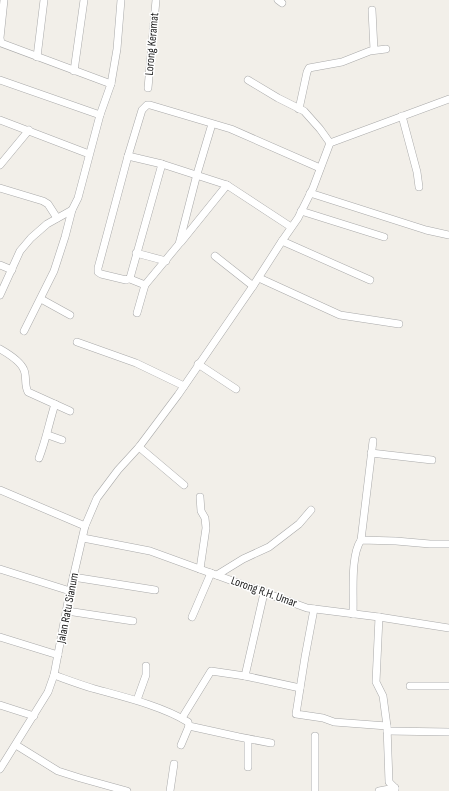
<svg xmlns="http://www.w3.org/2000/svg" width="449" height="791" viewBox="0 0 449 791" font-family="'Sofia Sans Condensed',sans-serif">
  <style>
    .lines { fill: none; stroke-linecap: round; stroke-linejoin: round }
    .minor-casing { stroke: #a9a9a9; stroke-width: 8 }
    .minor { stroke: #fff; stroke-width: 7 }
    .labels { text-anchor: middle; dominant-baseline: central; stroke-width: 3; stroke-linejoin: round; paint-order: stroke }
    .street-label { font-size: 12px; fill: #222; stroke: #fff }
  </style>
  <rect width="100%" height="100%" fill="#f2efe9"/>
  <g class="lines">
    <defs>
      <g id="minor">
        <path d="M 4,0 L 0,38 L 1,43 L 111,84"/>
        <path d="M 278,0 L 282,3"/>
        <path d="M 372,10 L 374,50"/>
        <path d="M 37,57 L 44,0"/>
        <path d="M 74,71 L 84,0"/>
        <path d="M 0,80 L 100,115"/>
        <path d="M 148,88 L 156,0"/>
        <path d="M 299,109 L 307,72 L 309,68 L 342,62 L 370,51 L 386,49"/>
        <path d="M 402,116 L 417,172 L 419,187"/>
        <path d="M 0,120 L 89,154"/>
        <path d="M 330,143 L 449,99"/>
        <path d="M 128,156 L 162,164 L 227,185 L 291,227"/>
        <path d="M 162,164 L 130,278 L 126,280 L 101,274 L 98,272 L 98,268 L 128,156 L 142,110 L 147,105 L 150,105 L 231,129 L 320,168"/>
        <path d="M 0,165 L 29,130"/>
        <path d="M 0,188 L 43,201 L 48,204 L 57,218"/>
        <path d="M 310,193 L 426,230 L 449,235"/>
        <path d="M 301,211 L 384,237"/>
        <path d="M 282,241 L 370,280"/>
        <path d="M 181,242 L 227,185"/>
        <path d="M 136,253 L 166,261"/>
        <path d="M 215,256 L 253,286"/>
        <path d="M 0,265 L 12,270"/>
        <path d="M 259,278 L 340,315 L 399,324"/>
        <path d="M 130,279 L 145,285"/>
        <path d="M 0,295 L 20,251 L 31,238 L 47,224 L 72,210 L 78,198 L 100,115 L 111,84 L 117,49 L 121,0"/>
        <path d="M 41,299 L 70,315"/>
        <path d="M 137,313 L 145,285 L 179,244 L 197,174 L 212,124"/>
        <path d="M 24,331 L 54,271 L 65,237 L 72,210"/>
        <path d="M 77,342 L 136,363 L 184,386"/>
        <path d="M 0,349 C 7,353 21,362 24,370 C 27,377 24,385 28,392 L 70,411"/>
        <path d="M 198,364 L 236,389"/>
        <path d="M 48,435 L 62,440"/>
        <path d="M 139,447 L 184,485"/>
        <path d="M 371,453 L 432,460"/>
        <path d="M 39,458 C 46,440 49,423 55,404"/>
        <path d="M 0,490 L 85,526 L 70,591 L 54,675 L 48,692 L 0,769"/>
        <path d="M 200,497 L 201,511 L 205,518 L 206,528 L 200,569"/>
        <path d="M 85,526 L 97,498 L 118,470 L 139,447 L 178,395 L 253,286 L 282,241 L 298,218 L 313,188 L 330,143 L 320,129 L 304,111 L 278,98 L 248,80"/>
        <path d="M 83,538 L 150,551 L 307,608 L 379,617 L 449,628"/>
        <path d="M 361,540 L 373,441"/>
        <path d="M 0,569 L 70,591"/>
        <path d="M 217,575 L 243,559 L 269,547 L 299,524 L 311,510"/>
        <path d="M 73,577 L 155,590"/>
        <path d="M 314,609 L 305,657 L 296,714 L 323,718 L 334,722 L 387,726 L 389,782 L 395,788 L 395,791"/>
        <path d="M 67,611 L 133,621"/>
        <path d="M 353,614 C 354,594 350,556 361,540 L 396,541 L 430,544 L 449,544"/>
        <path d="M 192,617 L 211,573"/>
        <path d="M 379,617 L 376,682 L 383,696 L 387,726"/>
        <path d="M 0,637 L 58,655"/>
        <path d="M 54,675 C 68,680 81,685 95,689 C 124,697 162,706 188,722 L 189,726 L 239,737 L 271,743"/>
        <path d="M 245,676 L 264,593"/>
        <path d="M 410,686 L 449,686"/>
        <path d="M 137,700 L 146,675 L 146,666"/>
        <path d="M 0,705 L 34,716"/>
        <path d="M 182,718 L 211,671 L 245,676 L 300,688"/>
        <path d="M 387,731 L 449,732"/>
        <path d="M 315,736 L 315,791"/>
        <path d="M 248,739 L 248,767"/>
        <path d="M 16,745 L 58,771 L 80,778 L 127,791"/>
        <path d="M 181,745 L 189,726"/>
        <path d="M 170,791 L 174,764"/>
        <path d="M 379,791 L 395,788"/>
      </g>
    </defs>
    <use href="#minor" class="minor-casing"/>
    <use href="#minor" class="minor"/>
  </g>
  <g class="labels">
    <g class="street-label">
      <text transform="translate(152 44) rotate(-85)">Lorong Keramat</text>
      <text transform="translate(264 592) rotate(20)">Lorong R.H. Umar</text>
      <text transform="translate(68 608) rotate(-79)">Jalan Ratu Sianum</text>
    </g>
  </g>
</svg>
